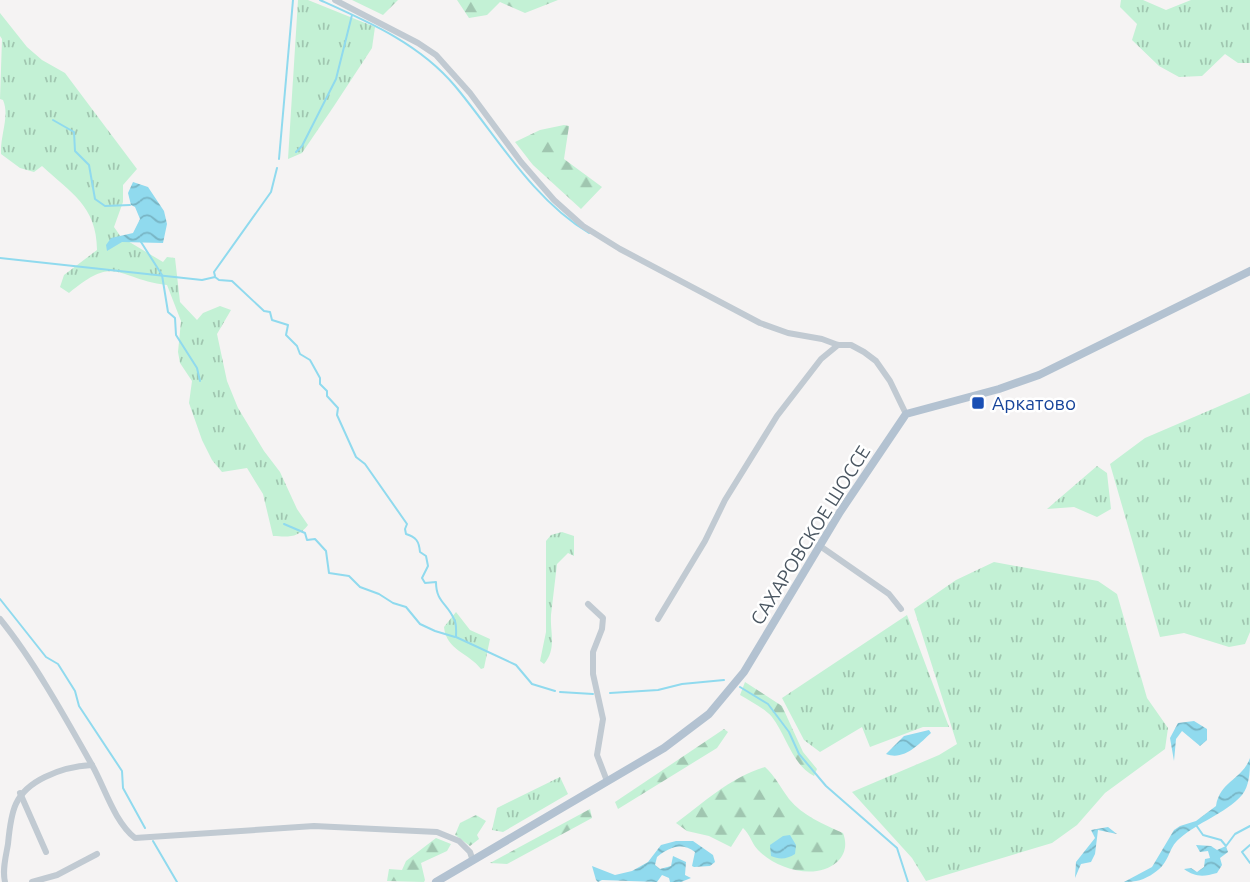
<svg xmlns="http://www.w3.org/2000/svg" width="1250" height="882" viewBox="0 0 1250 882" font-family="Ubuntu,sans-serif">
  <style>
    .grass { fill: url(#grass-tufts) }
    .forest { fill: url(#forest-firs) }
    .water { fill: url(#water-waves) }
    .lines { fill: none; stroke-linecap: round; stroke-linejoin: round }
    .stream { stroke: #90daee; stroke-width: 2 }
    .minor { stroke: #c1cad2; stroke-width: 6 }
    .major { stroke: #b3c2d1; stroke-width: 8 }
    .transit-dot { fill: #1a4fb4; stroke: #fff; stroke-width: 2.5 }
    .labels { text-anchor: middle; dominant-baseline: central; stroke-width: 5; stroke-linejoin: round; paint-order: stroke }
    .transit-label { font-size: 19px; fill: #164399; stroke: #fff; text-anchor: start }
    .street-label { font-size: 19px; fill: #4a5661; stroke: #fff }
  </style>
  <defs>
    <pattern id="grass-tufts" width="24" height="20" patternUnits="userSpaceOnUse" patternTransform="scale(1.75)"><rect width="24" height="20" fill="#c3f1d5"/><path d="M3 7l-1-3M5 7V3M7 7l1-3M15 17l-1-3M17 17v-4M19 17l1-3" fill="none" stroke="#a0c6b0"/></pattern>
    <pattern id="forest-firs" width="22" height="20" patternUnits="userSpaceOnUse" patternTransform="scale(1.75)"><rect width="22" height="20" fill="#c3f1d5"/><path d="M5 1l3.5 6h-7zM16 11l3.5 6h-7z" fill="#a0c6b0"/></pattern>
    <pattern id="water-waves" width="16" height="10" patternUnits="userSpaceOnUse" patternTransform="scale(1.75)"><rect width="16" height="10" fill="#90daee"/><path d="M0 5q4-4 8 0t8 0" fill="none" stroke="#78b4c4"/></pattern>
  </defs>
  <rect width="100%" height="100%" fill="#f5f3f3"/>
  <g class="grass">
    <path d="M 298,0 L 308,0 L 375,27 L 372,48 L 334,106 L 302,153 L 288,159 Z"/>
    <path d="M 1121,0 L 1143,0 L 1166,10 L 1191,0 L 1250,0 L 1250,63 L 1238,63 L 1225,54 L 1202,76 L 1179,77 L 1159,66 L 1132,40 L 1137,24 L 1120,7 Z"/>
    <path d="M 0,13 L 27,47 L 42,60 L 65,73 L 137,169 L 123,185 L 123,202 L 114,227 L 121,237 L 163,262 L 167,257 L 175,258 L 180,302 L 197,320 L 203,313 L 220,306 L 231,310 L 217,334 L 227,381 L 238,408 L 264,451 L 280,472 L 297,509 L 308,525 C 298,538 289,537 273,536 L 263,494 L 247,468 L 222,472 L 212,460 L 202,440 L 189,403 L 192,381 L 180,363 L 178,352 L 181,321 L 167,285 C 117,279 116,253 69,293 L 60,287 L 64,275 L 97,250 C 97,206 70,192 42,166 L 34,172 L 20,168 L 1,154 C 0,135 10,116 3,100 L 0,99 L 2,39 L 0,36 Z"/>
    <path d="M 1250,393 L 1250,632 L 1245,644 L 1229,647 L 1184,633 L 1160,637 L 1110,464 L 1145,438 Z"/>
    <path d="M 1097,466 L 1107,473 L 1111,509 L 1097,517 L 1074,507 L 1047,509 Z"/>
    <path d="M 562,532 L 574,536 L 574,556 L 568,553 L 557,564 C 555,581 553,598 551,615 C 550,633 557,649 544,664 L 540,661 L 546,632 L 546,541 L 551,535 Z"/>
    <path d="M 994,562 L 1098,581 L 1117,594 L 1147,698 L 1168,728 L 1165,749 L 1105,793 L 1077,825 L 1052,843 L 926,881 L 912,858 L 852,792 L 939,755 L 957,744 L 914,609 L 956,580 Z"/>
    <path d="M 456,612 L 470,630 L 490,639 L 484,668 L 481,669 C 469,653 446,650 444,627 Z"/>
    <path d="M 907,615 L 949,727 L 923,727 L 870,747 L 862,727 L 820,752 L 804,740 L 782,698 Z"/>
    <path d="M 560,777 L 568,794 L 503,832 L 492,830 L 497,808 Z"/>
  </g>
  <g class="forest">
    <path d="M 352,0 L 398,0 L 383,15 Z"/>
    <path d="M 457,0 L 558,0 L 525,13 L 500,2 L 487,15 L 469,18 Z"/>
    <path d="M 564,125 L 569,126 L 564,159 L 602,187 L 581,209 L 533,165 L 515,142 L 540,130 Z"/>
    <path d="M 745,682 L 782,706 L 803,752 L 817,769 L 814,776 C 793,766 786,735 772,717 C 764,708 750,701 740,695 Z"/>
    <path d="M 724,729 L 728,732 L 717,748 L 618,809 L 615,802 Z"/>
    <path d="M 765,767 C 775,776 781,788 789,799 C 803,816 823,824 843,833 C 847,843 846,854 837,862 C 816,881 776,869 758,850 C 752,844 750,834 743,828 L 731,847 L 709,836 L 687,831 L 676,823 C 705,802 729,778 765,767 Z"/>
    <path d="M 590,809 L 592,818 L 507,864 L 490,863 Z"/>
    <path d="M 476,815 L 486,821 L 477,835 L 479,839 L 470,846 L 455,835 L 460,823 Z"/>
    <path d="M 436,838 L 451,844 L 447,851 L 421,863 L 425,880 L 424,882 L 387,881 L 389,869 L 402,870 L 406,861 Z"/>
  </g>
  <g class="water">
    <path d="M 133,182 L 148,187 L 164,211 L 167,224 L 163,243 L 122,242 L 107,251 L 106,245 L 111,238 L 133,233 L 140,219 L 135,207 L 131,205 L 128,193 Z"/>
    <path d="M 1194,721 L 1207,729 L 1207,740 L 1200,746 L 1182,731 L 1176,739 L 1174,761 L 1170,738 L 1178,723 Z"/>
    <path d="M 929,730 L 931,733 C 919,744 904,761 886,754 L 904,736 Z"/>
    <path d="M 1250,758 C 1250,770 1250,785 1242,795 C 1225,814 1198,822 1179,839 C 1168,848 1170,863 1154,873 C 1144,880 1136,882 1124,882 L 1152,867 L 1174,830 L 1180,826 L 1196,821 L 1216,806 C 1220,781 1242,780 1250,758 Z"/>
    <path d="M 1108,827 L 1117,834 L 1098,830 L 1095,854 L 1091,862 L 1081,864 L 1075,878 L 1076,862 L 1095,838 L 1091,830 Z"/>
    <path d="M 790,835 L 796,845 L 795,854 C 787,859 780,860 771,856 L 770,845 L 783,836 Z"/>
    <path d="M 676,841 L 693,841 L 713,855 L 715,862 L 710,866 L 694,867 L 692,866 L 695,852 C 682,842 669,847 657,857 L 655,865 L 660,869 L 671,866 L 673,856 L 686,862 L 685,875 L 691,878 L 681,882 L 670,882 L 669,878 L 662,875 L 657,882 L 602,880 L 598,882 L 596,880 L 592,866 L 615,875 L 632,871 L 648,862 L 661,845 Z"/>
    <path d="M 1196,845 L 1211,846 L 1217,850 L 1226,846 L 1228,852 L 1220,858 L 1222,865 L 1217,873 C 1203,877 1195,877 1184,869 L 1191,868 L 1197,872 L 1204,867 L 1205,859 L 1210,858 L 1208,851 L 1200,852 Z"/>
  </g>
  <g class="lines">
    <g class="stream">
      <path d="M 320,0 C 369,22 420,44 455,86 C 496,135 532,199 589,233"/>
      <path d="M 53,120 L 74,132 L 75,151 L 89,165 L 95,199 L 105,206 L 130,205"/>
      <path d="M 296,152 L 302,146 L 336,79 L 352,15"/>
      <path d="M 279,159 L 293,0"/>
      <path d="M 141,242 L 162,275 L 168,312 L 175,318 L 176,335 L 197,368 L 200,381"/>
      <path d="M 0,258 L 202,280 L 215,277 L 219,280 L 232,281 L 264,311 L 270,312 L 272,320 L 288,325 L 286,335 L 297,346 L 300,354 L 310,360 L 320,378 L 320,384 L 327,391 L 327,396 L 338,408 L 337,415 L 356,457 L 365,464 L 407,524 L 405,529 L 406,534 C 416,537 419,541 420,552 L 426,556 L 428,566 L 422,578 L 425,583 L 436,582 C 436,602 447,603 454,619 C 457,624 456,632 456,637 L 516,665 L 532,684 L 555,691"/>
      <path d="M 215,276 L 214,272 L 271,192 L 277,168"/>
      <path d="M 284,524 L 305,533 L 307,540 L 315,539 L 326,551 L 329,573 L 349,576 L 360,587 L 379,594 L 393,603 L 406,607 L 420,624 L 435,631 L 455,637"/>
      <path d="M 0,599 L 46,657 L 58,664 L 75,691 L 79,706 L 122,771 L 123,788 L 145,828"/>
      <path d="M 740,687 L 768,704 L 789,732 L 799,754 L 826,786 L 897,848 L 908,882"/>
      <path d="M 560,692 L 593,694"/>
      <path d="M 610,693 L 658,690 L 682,684 L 724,680"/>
      <path d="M 1196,825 L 1203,835 L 1221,840 L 1226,846 L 1235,834 L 1250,826"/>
      <path d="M 153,841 L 177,882"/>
      <path d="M 1250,845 L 1242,852 L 1250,863"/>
    </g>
    <g class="minor">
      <path d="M 335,0 L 418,43 L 436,55 L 470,93 L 521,162 L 554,200 L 583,226 L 620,249 L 760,323 L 788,333 L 822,339 L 838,345 L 851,345 L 864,352 L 876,361 L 890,381 L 906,414"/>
      <path d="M 820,546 L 889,594 L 901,609"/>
      <path d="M 588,604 L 603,618 L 602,629 L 593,652 L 593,674 L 603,719 L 597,755 L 607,781"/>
      <path d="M 0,619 C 34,661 65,717 92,765 C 105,788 114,821 135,838 L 314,826 L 437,832 L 459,841 L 470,852 L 473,861"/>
      <path d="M 658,619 L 705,541 L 725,500 L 777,416 L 821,359 L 838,345"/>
      <path d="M 20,793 L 46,852"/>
      <path d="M 5,882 C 2,870 6,856 8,844 C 11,811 14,792 45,777 C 61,769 74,766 92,765"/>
      <path d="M 32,882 L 57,875 L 97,854"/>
    </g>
    <path class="major" d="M 436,882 L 664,748 L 709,714 L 744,672 L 840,512 L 906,414 L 999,389 L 1039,375 L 1250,271"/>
  </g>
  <rect class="transit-dot" x="971" y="396" width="14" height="14" rx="3.5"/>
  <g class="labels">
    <g class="transit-label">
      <text x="992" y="403">Аркатово</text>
    </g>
    <g class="street-label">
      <text transform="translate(810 535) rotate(-58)">САХАРОВСКОЕ ШОССЕ</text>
    </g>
  </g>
</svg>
